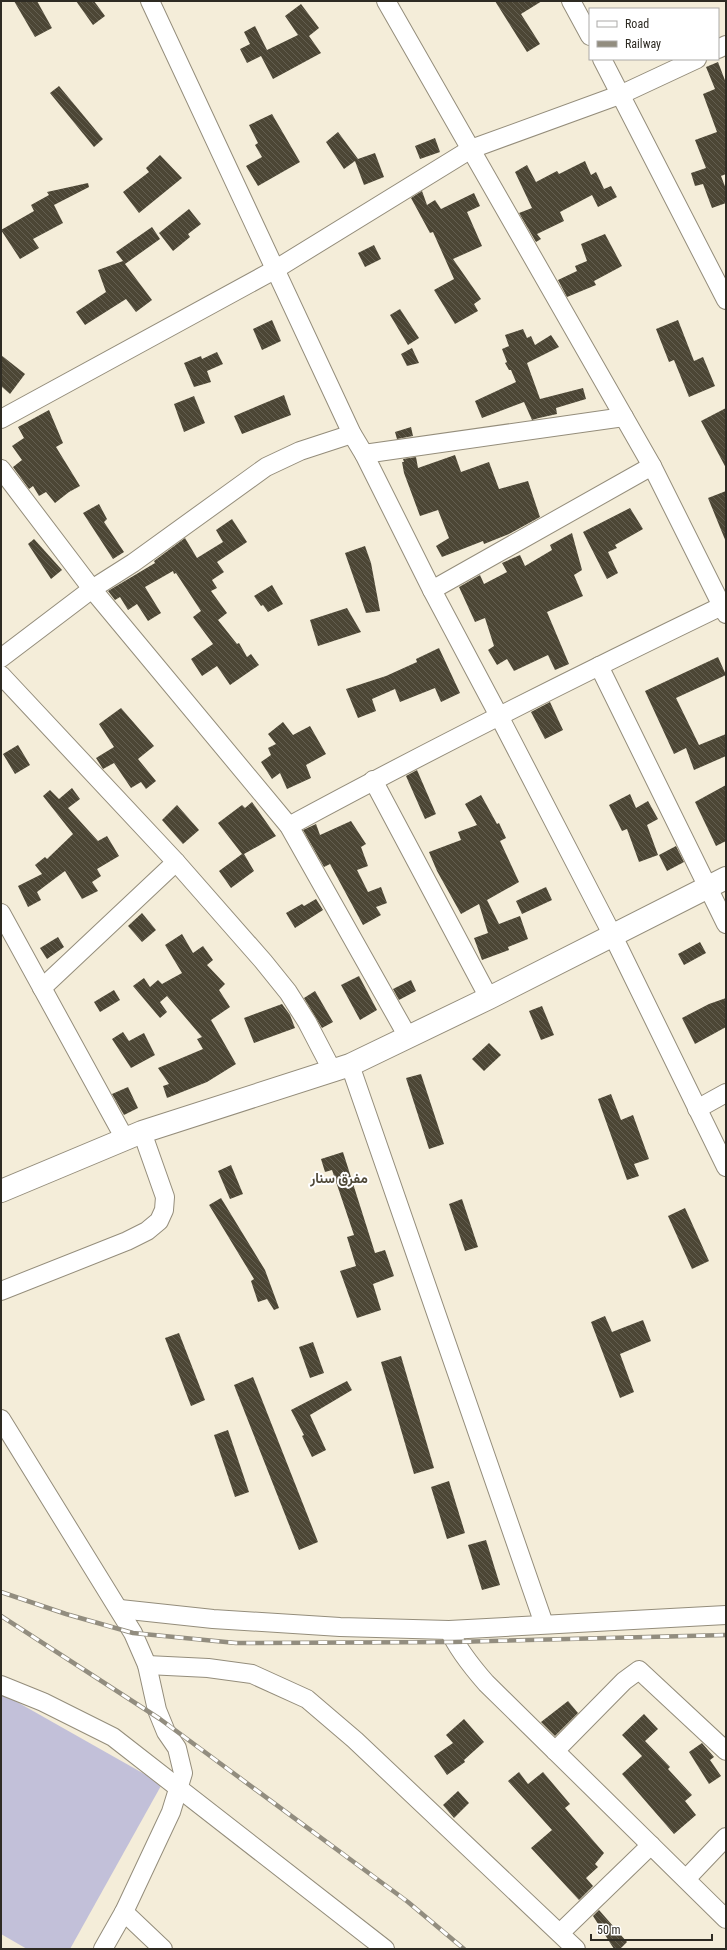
<svg xmlns="http://www.w3.org/2000/svg" width="727" height="1950" viewBox="0 0 727 1950" font-family="'Roboto Condensed',Vazirmatn,sans-serif">
  <style>
    .garden { fill: #c2c0d9 }
    .building { fill: url(#building-back-hatch) }
    .lines { fill: none; stroke-linecap: round; stroke-linejoin: round }
    .minor-casing { stroke: #948d7b; stroke-width: 20 }
    .tertiary-casing { stroke: #948d7b; stroke-width: 24 }
    .minor { stroke: #fff; stroke-width: 18 }
    .tertiary { stroke: #fff; stroke-width: 22 }
    .rail-casing { stroke: #928d7f; stroke-width: 4.5 }
    .rail { stroke: #fff; stroke-width: 3; stroke-dasharray: 9; stroke-linecap: butt }
    .labels { text-anchor: middle; dominant-baseline: central; stroke-width: 4; stroke-linejoin: round; paint-order: stroke }
    .district-label { font-size: 14px; font-weight: bold; fill: #4f4938; stroke: #fff }
  </style>
  <defs>
    <pattern id="building-back-hatch" width="6" height="6" patternUnits="userSpaceOnUse"><rect width="6" height="6" fill="#4c4635"/><path d="M-1 5l2 2M0 0l6 6M5-1l2 2" fill="none" stroke="#635e50"/></pattern>
  </defs>
  <rect width="100%" height="100%" fill="#f4edd9"/>
  <path class="garden" d="M 3,1694 L 162,1784 L 70,1949 L 27,1949 L 1,1934 L 1,1697 Z"/>
  <g class="building">
    <path d="M 14,1 L 37,1 L 52,28 L 35,37 Z"/>
    <path d="M 76,1 L 94,1 L 105,16 L 93,25 Z"/>
    <path d="M 495,1 L 542,1 L 521,14 L 540,44 L 527,52 Z"/>
    <path d="M 301,4 L 319,28 L 309,36 L 321,53 L 273,79 L 261,56 L 247,63 L 240,49 L 250,44 L 244,32 L 255,26 L 267,50 L 298,35 L 285,16 Z"/>
    <path d="M 718,62 L 726,83 L 726,174 L 721,176 L 726,189 L 726,203 L 712,208 L 703,184 L 695,186 L 691,173 L 706,168 L 695,140 L 717,132 L 703,94 L 715,89 L 706,67 Z"/>
    <path d="M 59,86 L 103,139 L 94,147 L 50,93 Z"/>
    <path d="M 272,114 L 300,162 L 258,186 L 246,166 L 262,157 L 255,145 L 258,143 L 249,125 Z"/>
    <path d="M 338,132 L 358,159 L 375,153 L 384,177 L 364,185 L 355,161 L 344,169 L 326,142 Z"/>
    <path d="M 435,138 L 440,152 L 420,159 L 415,146 Z"/>
    <path d="M 160,155 L 182,178 L 139,213 L 123,192 L 149,172 L 146,168 Z"/>
    <path d="M 585,161 L 591,175 L 596,172 L 604,189 L 611,186 L 617,197 L 598,207 L 592,195 L 560,212 L 564,221 L 537,234 L 541,239 L 536,242 L 519,213 L 532,208 L 515,172 L 527,165 L 536,182 L 557,171 L 559,174 Z"/>
    <path d="M 88,183 L 89,187 L 54,205 L 63,223 L 33,239 L 39,248 L 20,259 L 1,230 L 34,211 L 31,205 L 49,195 L 47,192 Z"/>
    <path d="M 422,191 L 427,205 L 435,200 L 441,209 L 474,193 L 480,206 L 467,212 L 482,246 L 453,259 L 481,299 L 474,304 L 478,311 L 455,324 L 434,290 L 454,279 L 433,232 L 430,233 L 411,198 Z"/>
    <path d="M 189,209 L 201,224 L 188,234 L 190,237 L 173,251 L 159,233 Z"/>
    <path d="M 152,227 L 160,239 L 125,264 L 152,300 L 136,312 L 126,299 L 85,325 L 76,312 L 106,292 L 98,270 L 123,261 L 116,252 Z"/>
    <path d="M 605,234 L 622,266 L 594,281 L 596,285 L 567,297 L 558,280 L 577,271 L 575,266 L 587,261 L 581,244 Z"/>
    <path d="M 374,245 L 381,259 L 365,267 L 358,253 Z"/>
    <path d="M 400,309 L 419,338 L 408,345 L 390,315 Z"/>
    <path d="M 272,320 L 281,341 L 262,350 L 253,329 Z"/>
    <path d="M 678,320 L 694,361 L 703,357 L 715,386 L 689,397 L 674,360 L 669,362 L 656,329 Z"/>
    <path d="M 523,329 L 527,338 L 531,336 L 535,345 L 551,335 L 559,347 L 527,363 L 540,399 L 583,388 L 586,399 L 556,408 L 557,414 L 539,418 L 532,420 L 524,402 L 482,418 L 475,401 L 516,382 L 511,370 L 509,370 L 505,363 L 507,362 L 502,349 L 509,346 L 505,335 Z"/>
    <path d="M 412,348 L 419,363 L 407,366 L 401,354 Z"/>
    <path d="M 217,352 L 223,364 L 207,371 L 211,382 L 194,387 L 184,363 L 201,356 L 202,359 Z"/>
    <path d="M 1,355 L 25,374 L 10,394 L 1,386 Z"/>
    <path d="M 284,395 L 291,415 L 242,434 L 234,416 Z"/>
    <path d="M 194,396 L 205,423 L 184,432 L 174,404 Z"/>
    <path d="M 726,408 L 726,468 L 701,421 Z"/>
    <path d="M 49,410 L 63,443 L 56,447 L 80,486 L 69,492 L 55,503 L 46,492 L 39,496 L 33,486 L 29,489 L 13,467 L 22,460 L 12,446 L 24,438 L 18,427 Z"/>
    <path d="M 411,427 L 413,436 L 397,439 L 395,432 Z"/>
    <path d="M 455,455 L 461,472 L 489,462 L 499,489 L 528,481 L 540,517 L 509,534 L 484,544 L 483,541 L 442,557 L 436,546 L 449,538 L 438,510 L 420,516 L 404,473 L 402,462 L 404,462 L 403,459 L 416,457 L 418,468 Z"/>
    <path d="M 726,491 L 726,542 L 708,498 Z"/>
    <path d="M 99,504 L 107,519 L 104,522 L 124,552 L 113,559 L 83,513 Z"/>
    <path d="M 630,508 L 643,529 L 615,545 L 617,548 L 608,552 L 618,573 L 607,579 L 583,532 Z"/>
    <path d="M 232,519 L 247,542 L 217,562 L 224,572 L 212,580 L 217,588 L 211,591 L 227,613 L 218,620 L 237,644 L 239,643 L 247,657 L 251,654 L 259,665 L 230,685 L 217,666 L 202,676 L 191,659 L 213,644 L 193,617 L 201,611 L 176,573 L 174,574 L 173,571 L 145,587 L 161,613 L 148,621 L 137,604 L 128,610 L 120,597 L 115,600 L 108,591 L 155,563 L 154,561 L 185,538 L 197,558 L 223,542 L 216,530 Z"/>
    <path d="M 572,533 L 582,570 L 574,575 L 583,596 L 547,612 L 569,664 L 555,670 L 548,655 L 514,671 L 507,659 L 497,665 L 488,650 L 494,646 L 485,618 L 475,622 L 459,587 L 480,575 L 484,584 L 507,572 L 502,563 L 520,555 L 525,566 L 552,550 L 550,545 Z"/>
    <path d="M 34,539 L 62,570 L 51,579 L 28,544 Z"/>
    <path d="M 365,546 L 371,563 L 380,611 L 366,613 L 345,553 Z"/>
    <path d="M 272,585 L 283,604 L 268,612 L 263,605 L 261,606 L 254,596 Z"/>
    <path d="M 347,608 L 361,632 L 318,646 L 310,620 Z"/>
    <path d="M 439,648 L 460,693 L 441,702 L 435,688 L 400,702 L 395,689 L 372,699 L 376,711 L 358,718 L 346,689 L 386,676 L 417,662 L 416,659 Z"/>
    <path d="M 718,657 L 726,675 L 676,698 L 699,745 L 726,734 L 726,756 L 694,770 L 686,748 L 674,754 L 645,691 Z"/>
    <path d="M 550,702 L 563,730 L 545,739 L 531,712 Z"/>
    <path d="M 121,708 L 154,746 L 138,759 L 156,781 L 146,789 L 141,782 L 131,788 L 114,763 L 103,769 L 96,758 L 114,747 L 99,724 Z"/>
    <path d="M 283,722 L 293,735 L 310,726 L 326,754 L 306,765 L 311,778 L 287,789 L 280,773 L 272,779 L 261,762 L 271,755 L 268,748 L 276,744 L 268,734 Z"/>
    <path d="M 18,745 L 30,765 L 15,774 L 3,754 Z"/>
    <path d="M 417,770 L 436,814 L 425,819 L 406,776 Z"/>
    <path d="M 726,785 L 726,841 L 716,846 L 695,802 Z"/>
    <path d="M 72,788 L 80,799 L 68,808 L 98,841 L 107,836 L 119,856 L 97,869 L 101,876 L 92,882 L 98,891 L 82,899 L 65,871 L 37,892 L 41,900 L 28,907 L 18,886 L 42,874 L 35,865 L 45,857 L 47,859 L 73,834 L 43,796 L 50,790 L 59,799 Z"/>
    <path d="M 630,794 L 636,808 L 648,801 L 658,819 L 647,825 L 658,855 L 639,862 L 627,829 L 622,831 L 609,805 Z"/>
    <path d="M 481,795 L 497,824 L 499,823 L 506,838 L 500,841 L 519,882 L 487,900 L 499,924 L 520,916 L 528,939 L 508,947 L 509,950 L 482,960 L 474,938 L 488,933 L 479,904 L 461,914 L 437,871 L 429,852 L 461,840 L 458,832 L 477,825 L 465,804 Z"/>
    <path d="M 252,802 L 276,836 L 244,854 L 254,871 L 231,888 L 219,871 L 242,854 L 218,823 L 242,805 L 245,808 Z"/>
    <path d="M 177,805 L 199,830 L 183,844 L 162,820 Z"/>
    <path d="M 351,821 L 366,844 L 361,847 L 368,866 L 357,870 L 368,892 L 381,887 L 387,903 L 376,907 L 381,915 L 363,925 L 330,864 L 324,867 L 303,830 L 316,824 L 320,835 Z"/>
    <path d="M 676,846 L 684,862 L 667,871 L 659,855 Z"/>
    <path d="M 546,887 L 552,900 L 522,914 L 516,901 Z"/>
    <path d="M 316,899 L 323,910 L 295,928 L 286,913 L 302,904 L 304,906 Z"/>
    <path d="M 142,913 L 156,930 L 142,942 L 128,926 Z"/>
    <path d="M 182,934 L 193,953 L 203,946 L 213,960 L 207,965 L 225,984 L 219,990 L 230,1007 L 211,1020 L 236,1064 L 207,1082 L 167,1098 L 163,1086 L 169,1084 L 158,1068 L 203,1049 L 197,1039 L 202,1037 L 167,996 L 160,1002 L 167,1012 L 160,1018 L 133,986 L 144,978 L 150,987 L 158,980 L 162,984 L 182,973 L 165,945 Z"/>
    <path d="M 58,937 L 64,947 L 47,959 L 40,948 Z"/>
    <path d="M 700,942 L 706,953 L 684,965 L 678,954 Z"/>
    <path d="M 359,976 L 377,1010 L 360,1020 L 341,985 Z"/>
    <path d="M 411,980 L 416,991 L 399,1000 L 393,989 Z"/>
    <path d="M 114,990 L 120,1000 L 100,1012 L 94,1002 Z"/>
    <path d="M 315,991 L 333,1022 L 322,1028 L 304,998 Z"/>
    <path d="M 726,998 L 726,1027 L 695,1044 L 682,1018 L 709,1004 Z"/>
    <path d="M 282,1004 L 290,1015 L 295,1028 L 254,1043 L 244,1018 Z"/>
    <path d="M 542,1006 L 554,1035 L 541,1040 L 529,1011 Z"/>
    <path d="M 123,1032 L 129,1041 L 144,1033 L 155,1055 L 131,1068 L 112,1039 Z"/>
    <path d="M 489,1043 L 501,1055 L 484,1071 L 472,1059 Z"/>
    <path d="M 421,1074 L 444,1144 L 429,1149 L 406,1078 Z"/>
    <path d="M 128,1087 L 138,1108 L 124,1115 L 112,1094 Z"/>
    <path d="M 611,1094 L 621,1120 L 633,1115 L 649,1159 L 634,1164 L 639,1176 L 627,1180 L 598,1099 Z"/>
    <path d="M 343,1152 L 375,1253 L 385,1250 L 394,1276 L 373,1284 L 381,1310 L 357,1318 L 340,1271 L 356,1266 L 347,1237 L 354,1235 L 332,1170 L 325,1172 L 321,1159 Z"/>
    <path d="M 231,1165 L 243,1194 L 230,1199 L 218,1171 Z"/>
    <path d="M 221,1198 L 265,1270 L 279,1308 L 274,1310 L 267,1299 L 258,1302 L 251,1281 L 254,1279 L 209,1205 Z"/>
    <path d="M 462,1199 L 478,1247 L 465,1251 L 449,1204 Z"/>
    <path d="M 685,1208 L 709,1261 L 692,1269 L 668,1216 Z"/>
    <path d="M 605,1316 L 612,1332 L 643,1320 L 651,1341 L 620,1354 L 634,1392 L 620,1398 L 591,1322 Z"/>
    <path d="M 179,1333 L 205,1400 L 191,1406 L 165,1338 Z"/>
    <path d="M 313,1342 L 324,1373 L 310,1378 L 299,1347 Z"/>
    <path d="M 401,1356 L 434,1468 L 414,1474 L 381,1362 Z"/>
    <path d="M 253,1377 L 318,1542 L 299,1550 L 234,1385 Z"/>
    <path d="M 347,1381 L 352,1390 L 310,1415 L 326,1450 L 312,1457 L 302,1436 L 304,1435 L 291,1410 Z"/>
    <path d="M 228,1430 L 249,1492 L 235,1497 L 214,1435 Z"/>
    <path d="M 449,1481 L 465,1533 L 447,1539 L 431,1487 Z"/>
    <path d="M 486,1540 L 500,1585 L 482,1590 L 468,1545 Z"/>
    <path d="M 568,1701 L 578,1713 L 555,1736 L 541,1722 Z"/>
    <path d="M 644,1714 L 658,1729 L 645,1741 L 670,1767 L 668,1769 L 692,1795 L 685,1801 L 696,1815 L 674,1834 L 622,1774 L 642,1756 L 622,1735 Z"/>
    <path d="M 464,1719 L 484,1742 L 464,1760 L 465,1762 L 447,1775 L 434,1756 L 453,1743 L 446,1735 Z"/>
    <path d="M 702,1743 L 714,1757 L 710,1760 L 721,1776 L 709,1784 L 689,1752 Z"/>
    <path d="M 519,1772 L 528,1784 L 543,1772 L 570,1804 L 565,1808 L 604,1853 L 595,1864 L 598,1867 L 586,1878 L 593,1886 L 579,1900 L 531,1848 L 552,1830 L 508,1781 Z"/>
    <path d="M 458,1791 L 469,1803 L 454,1818 L 443,1805 Z"/>
    <path d="M 599,1910 L 627,1942 L 620,1949 L 614,1949 L 593,1916 Z"/>
  </g>
  <g class="lines">
    <defs>
      <g id="minor">
        <path d="M 150,1 L 352,434 L 364,454 L 432,590 L 499,716 L 613,936 L 726,1167"/>
        <path d="M 386,1 L 652,466 L 726,614"/>
        <path d="M 571,1 L 590,36"/>
        <path d="M 718,49 L 726,45"/>
        <path d="M 602,59 L 726,300"/>
        <path d="M 1,419 L 276,269 L 471,149 L 622,94 L 697,59"/>
        <path d="M 364,454 L 624,417"/>
        <path d="M 1,469 L 92,589 L 289,826 L 408,1037"/>
        <path d="M 432,590 L 652,466"/>
        <path d="M 1,658 L 92,589 L 133,563 L 266,467 L 300,451 L 352,434"/>
        <path d="M 599,666 L 726,924"/>
        <path d="M 1,675 L 176,862 L 263,961 L 288,992 L 307,1022 L 333,1072"/>
        <path d="M 373,780 L 489,998"/>
        <path d="M 289,826 C 433,748 579,675 726,604"/>
        <path d="M 1,913 L 125,1139"/>
        <path d="M 42,988 L 176,862"/>
        <path d="M 350,1065 L 544,1624"/>
        <path d="M 697,1109 L 726,1093"/>
        <path d="M 1,1291 L 127,1241 L 147,1231 L 159,1221 L 164,1210 L 165,1197 L 142,1132"/>
        <path d="M 1,1419 L 133,1633 L 147,1665 L 157,1710 L 166,1732 L 177,1748 L 183,1773 L 171,1812 L 124,1912 L 103,1949"/>
        <path d="M 120,1609 L 213,1619 L 340,1627 L 449,1630 L 726,1615"/>
        <path d="M 449,1630 C 458,1650 472,1667 486,1683 L 726,1919"/>
        <path d="M 147,1665 L 208,1668 L 252,1674 L 307,1699 L 355,1740 L 576,1949"/>
        <path d="M 1,1685 L 43,1702 L 113,1737 L 385,1949"/>
        <path d="M 555,1751 L 624,1681 L 639,1670 L 726,1751"/>
        <path d="M 686,1879 L 726,1837"/>
        <path d="M 124,1912 L 163,1949"/>
        <path d="M 560,1933 L 651,1845"/>
      </g>
      <path id="tertiary" d="M 1,1191 L 142,1132 L 350,1065 L 489,998 L 726,878"/>
    </defs>
    <use href="#minor" class="minor-casing"/>
    <use href="#tertiary" class="tertiary-casing"/>
    <use href="#minor" class="minor"/>
    <use href="#tertiary" class="tertiary"/>
    <defs>
      <g id="rail">
        <path d="M 1,1592 L 66,1614 L 133,1633 L 236,1643 L 454,1642 L 726,1635"/>
        <path d="M 1,1616 L 160,1719 L 408,1902 L 464,1949"/>
      </g>
    </defs>
    <use href="#rail" class="rail-casing"/>
    <use href="#rail" class="rail"/>
  </g>
  <g class="labels">
    <g class="district-label">
      <text x="339" y="1178">مفرق سنار</text>
    </g>
  </g>
  <rect width="727" height="1950" fill="none" stroke="#2e2b23" stroke-width="4"/>
  <rect x="589" y="8" width="130" height="52" fill="#ffffff" stroke="#abaaa7"/>
  <rect x="597" y="21" width="20" height="6" fill="#ffffff" stroke="#abaaa7"/>
  <text x="625" y="28" font-size="12" fill="#2e2b23">Road</text>
  <rect x="597" y="41" width="20" height="6" fill="#928d7f" stroke="#abaaa7"/>
  <text x="625" y="48" font-size="12" fill="#2e2b23">Railway</text>
  <path d="M591 1934v6h121v-6" fill="none" stroke="#2e2b23" stroke-width="2"/>
  <text x="597" y="1934" font-size="12" fill="#2e2b23" stroke="#ffffff" stroke-width="3" paint-order="stroke">50 m</text>
</svg>
